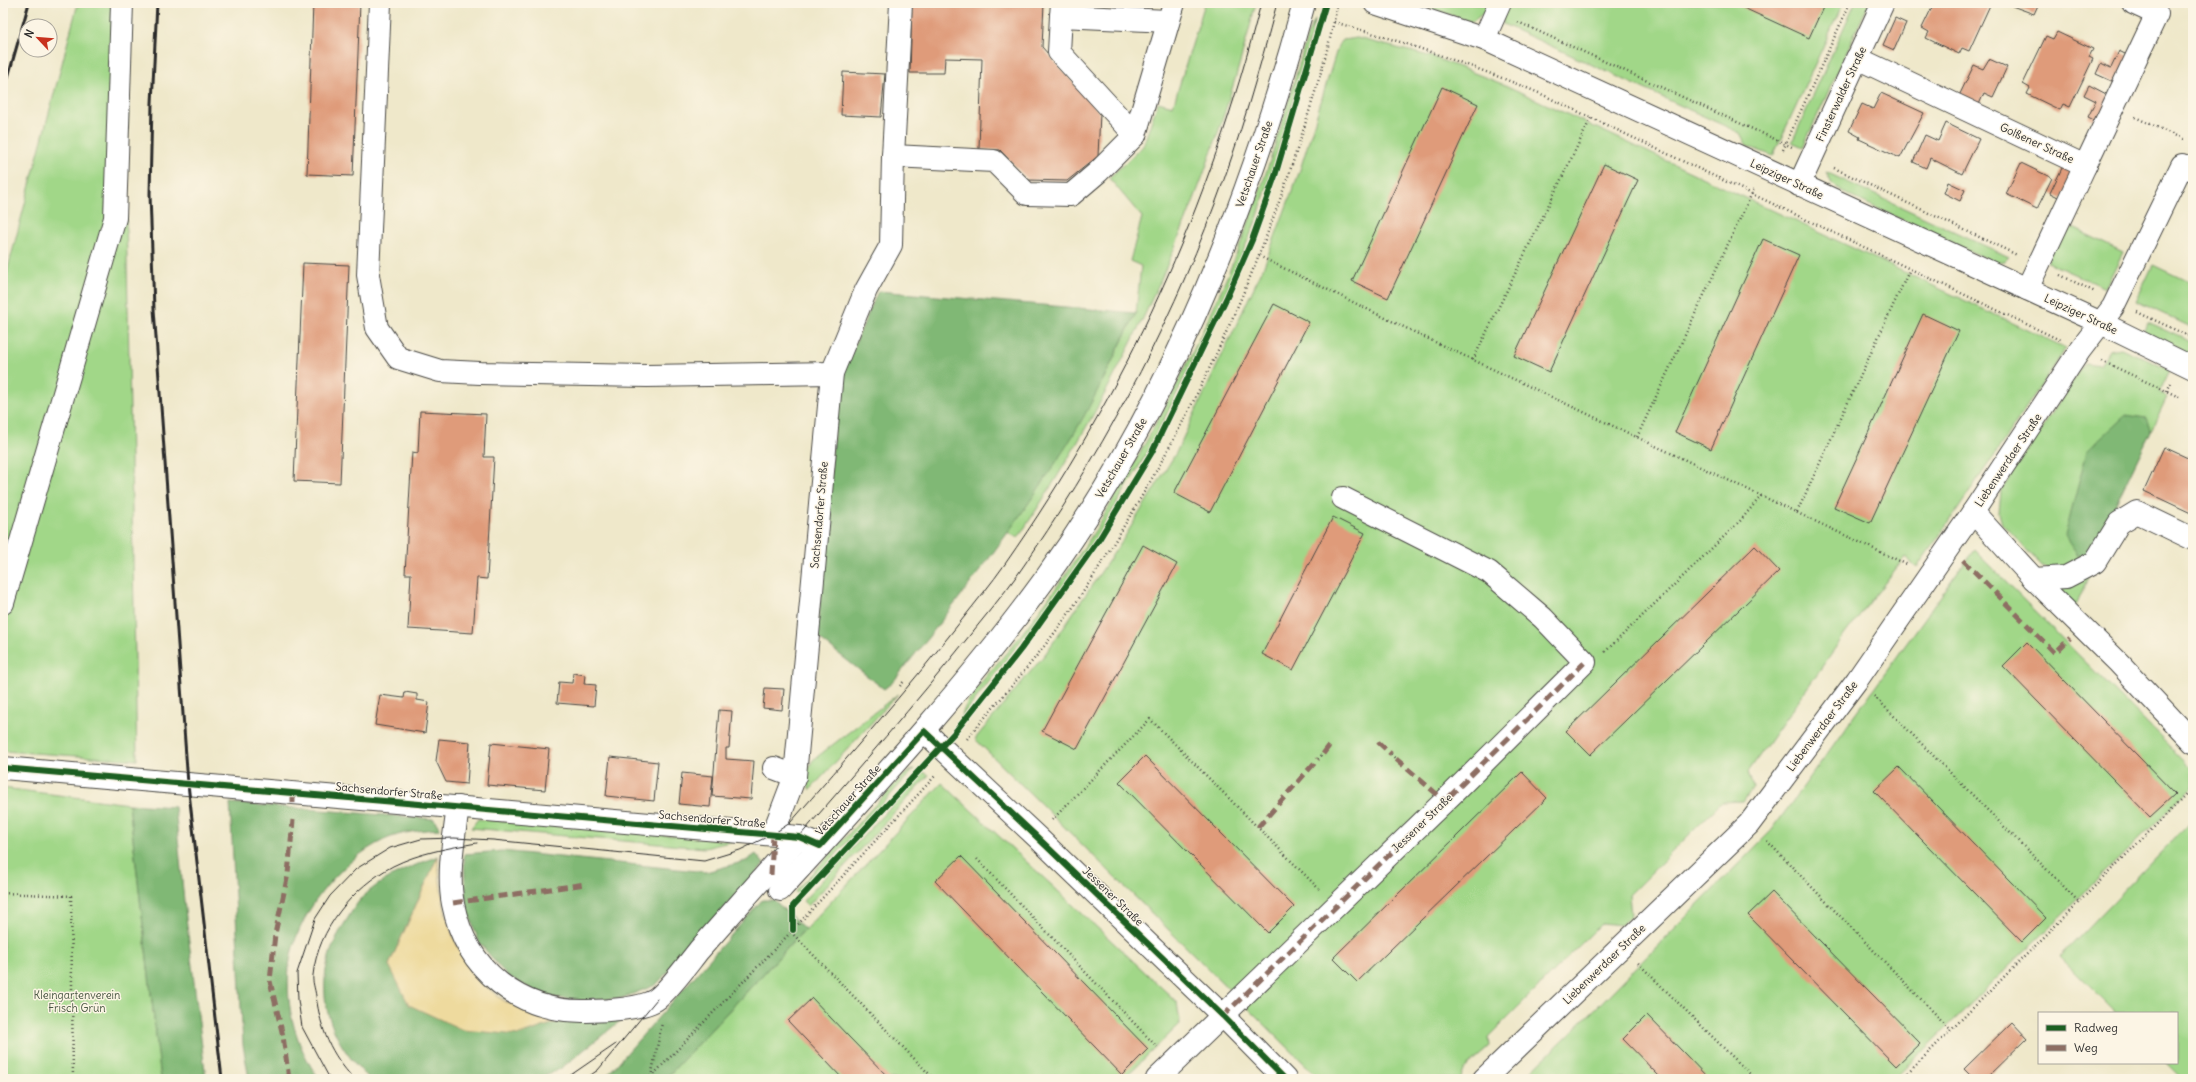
<svg xmlns="http://www.w3.org/2000/svg" width="2196" height="1082" viewBox="0 0 2196 1082" font-family="Delius,sans-serif">
  <style>
    .green { fill: #a1d788; stroke: #66815a }
    .forest { fill: #80b874; stroke: #567250 }
    .sand { fill: #eeda9e; stroke: #8c8264 }
    .building { fill: #df9b7a }
    .lines { fill: none; stroke-linecap: round; stroke-linejoin: round }
    .minor-casing { stroke: #484743; stroke-width: 24 }
    .path { stroke: #484743; stroke-width: 2.5; stroke-dasharray: 1 3; stroke-linecap: butt }
    .minor { stroke: #fff; stroke-width: 22 }
    .tram { stroke: #2b2b2b; stroke-width: 1 }
    .rail { stroke: #2b2b2b; stroke-width: 3 }
    .quiet { stroke: #8d6e63; stroke-width: 5; stroke-dasharray: 10 5; stroke-linecap: butt }
    .cycleway-casing { stroke: #fcf5e5; stroke-width: 8 }
    .cycleway { stroke: #1b5e20; stroke-width: 6 }
    .labels { text-anchor: middle; dominant-baseline: central; stroke-width: 3; stroke-linejoin: round; paint-order: stroke }
    .street-label { font-size: 11px; fill: #2b2b2b; stroke: #fcf5e5 }
    .park-label { font-size: 11px; fill: #485642; stroke: #fcf5e5 }
  </style>
  <rect width="100%" height="100%" fill="#fcf5e5"/>
  <filter id="ink" filterUnits="userSpaceOnUse"><feTurbulence type="fractalNoise" baseFrequency=".025" numOctaves="2"/><feDisplacementMap in="SourceGraphic" scale="8" xChannelSelector="R" yChannelSelector="G"/><feConvolveMatrix kernelMatrix="1 2 1 2 8 2 1 2 1" color-interpolation-filters="sRGB"/></filter>
  <filter id="wash" filterUnits="userSpaceOnUse"><feTurbulence type="fractalNoise" baseFrequency=".012" numOctaves="4" result="noise"/><feDisplacementMap in="SourceGraphic" scale="16" xChannelSelector="R" yChannelSelector="G"/><feGaussianBlur stdDeviation="0.9" result="paint"/><feColorMatrix in="noise" values="0 0 0 0 0 0 0 0 0 0 0 0 0 0 0 0 0 1.4 0 .05"/><feComposite in="paint" operator="in"/></filter>
  <g filter="url(#wash)">
    <rect width="100%" height="100%" fill="#efe8ca"/>
    <g class="green">
      <path d="M 78,3 L 130,3 L 126,210 L 137,760 L 3,751 L 3,287 Z"/>
      <path d="M 1205,3 L 1256,3 C 1207,198 1129,371 1018,538 L 1007,532 L 1104,378 L 1136,313 L 1141,266 L 1130,261 L 1142,217 L 1109,178 L 1143,146 L 1158,102 L 1173,106 Z"/>
      <path d="M 1414,3 L 1492,3 L 1490,8 L 1472,22 Z"/>
      <path d="M 1506,3 L 1843,3 L 1773,156 L 1747,146 L 1740,133 L 1503,24 L 1502,12 Z"/>
      <path d="M 1855,3 L 1869,3 L 1803,147 L 1792,142 Z"/>
      <path d="M 1315,20 L 1296,91 L 1258,216 L 1225,295 L 1149,450 L 1099,533 L 1064,585 L 961,718 C 967,693 1001,661 1017,640 C 1045,604 1072,567 1096,529 C 1141,453 1184,375 1219,295 C 1257,210 1283,122 1308,33 Z"/>
      <path d="M 1357,38 L 1433,57 L 1505,85 L 2066,348 L 1952,518 L 1917,567 L 1905,557 L 1845,634 L 1748,772 L 1753,788 L 1743,801 L 1722,802 L 1629,895 L 1631,915 L 1621,925 L 1602,923 L 1488,1037 L 1489,1047 L 1462,1071 L 1461,1079 L 1320,1079 L 975,739 L 1046,653 L 1124,538 L 1176,453 L 1264,266 L 1299,173 L 1338,46 L 1343,40 Z"/>
      <path d="M 1826,172 L 2009,257 L 2005,261 L 1994,262 L 1846,194 L 1832,184 Z"/>
      <path d="M 2065,224 L 2123,252 L 2105,288 L 2047,262 Z"/>
      <path d="M 2153,265 L 2193,284 L 2193,328 L 2136,301 Z"/>
      <path d="M 2147,322 L 2193,343 L 2193,356 L 2143,332 Z"/>
      <path d="M 2121,348 L 2170,370 L 2159,393 L 2167,397 L 2092,553 L 2079,565 L 2051,570 L 2042,566 L 2002,524 L 1999,513 L 2001,491 L 2085,363 L 2100,365 L 2109,350 Z"/>
      <path d="M 1974,550 L 2193,770 L 2193,786 L 1894,1079 L 1523,1079 L 1598,1006 L 1772,830 Z"/>
      <path d="M 2089,575 L 2077,603 L 2072,607 L 2047,587 Z"/>
      <path d="M 898,694 L 810,790 C 805,778 806,771 813,760 Z"/>
      <path d="M 914,769 L 799,895 L 795,892 L 902,776 Z"/>
      <path d="M 923,772 L 929,775 L 808,906 L 803,901 Z"/>
      <path d="M 942,783 L 1177,1002 L 1180,1024 L 1123,1079 L 665,1079 Z"/>
      <path d="M 3,788 L 129,804 L 161,1079 L 3,1079 Z"/>
      <path d="M 478,819 L 733,841 L 705,848 L 471,828 Z"/>
      <path d="M 2193,819 L 2193,1079 L 2182,1079 L 2166,1063 L 2177,1063 L 2177,1013 L 2116,1013 L 2060,957 Z"/>
    </g>
    <g class="forest">
      <path d="M 878,291 L 1136,313 C 1115,354 1096,397 1072,437 C 1019,523 956,603 893,682 L 884,689 L 817,637 L 838,383 Z"/>
      <path d="M 2126,415 L 2146,418 L 2151,431 L 2092,553 L 2078,555 L 2065,536 L 2087,451 Z"/>
      <path d="M 230,803 L 434,819 L 440,829 C 422,830 401,832 384,840 C 339,861 294,917 289,967 C 285,1008 296,1046 319,1079 L 249,1079 L 243,1045 Z"/>
      <path d="M 129,804 L 175,807 L 184,901 L 206,1079 L 161,1079 Z"/>
      <path d="M 502,851 L 706,872 L 746,861 L 756,854 L 764,864 L 656,985 L 622,998 L 583,1001 L 544,996 L 506,975 L 479,942 L 466,905 L 464,854 Z"/>
      <path d="M 438,856 L 389,965 L 519,1035 L 560,1021 L 624,1018 L 560,1069 L 538,1079 L 370,1079 C 322,1035 309,977 346,921 C 352,911 359,899 368,892 C 389,875 413,866 438,856 Z"/>
      <path d="M 762,900 L 774,900 L 805,929 L 665,1079 L 604,1079 Z"/>
    </g>
    <path class="sand" d="M 438,856 C 441,913 454,965 503,1000 C 516,1008 545,1016 560,1021 L 519,1035 L 463,1030 L 409,1005 L 389,965 Z"/>
    <g id="blocks">
      <g class="building">
        <path d="M 313,3 L 360,3 L 353,176 L 307,174 Z"/>
        <path d="M 912,3 L 1044,3 L 1042,47 L 1100,113 L 1098,156 L 1067,181 L 1028,180 L 1000,150 L 979,149 L 982,59 L 945,58 L 944,73 L 910,73 Z"/>
        <path d="M 1733,3 L 1825,3 L 1809,38 Z"/>
        <path d="M 1934,3 L 1991,3 L 1969,51 L 1962,48 L 1959,54 L 1926,38 L 1929,32 L 1922,28 Z"/>
        <path d="M 2014,3 L 2039,3 L 2034,14 L 2012,6 Z"/>
        <path d="M 1895,18 L 1906,23 L 1894,50 L 1883,45 Z"/>
        <path d="M 2057,32 L 2093,49 L 2089,57 L 2093,59 L 2070,107 L 2063,104 L 2060,110 L 2027,94 L 2030,88 L 2023,84 L 2046,36 L 2053,39 Z"/>
        <path d="M 2119,51 L 2129,56 L 2116,83 L 2096,74 L 2101,63 L 2111,68 Z"/>
        <path d="M 1989,59 L 2007,67 L 1993,97 L 1984,93 L 1977,109 L 1957,100 L 1974,65 L 1983,69 Z"/>
        <path d="M 843,72 L 885,74 L 881,117 L 841,115 Z"/>
        <path d="M 2089,85 L 2110,96 L 2098,122 L 2088,117 L 2096,101 L 2084,95 Z"/>
        <path d="M 1442,87 L 1478,104 L 1388,298 L 1352,281 Z"/>
        <path d="M 1881,93 L 1924,113 L 1900,158 L 1859,139 L 1860,137 L 1849,131 L 1862,104 L 1873,109 Z"/>
        <path d="M 1946,123 L 1979,139 L 1962,174 L 1930,158 L 1926,168 L 1913,162 L 1925,135 L 1938,141 Z"/>
        <path d="M 2021,163 L 2052,178 L 2037,209 L 2006,194 Z"/>
        <path d="M 1604,164 L 1638,180 L 1549,372 L 1514,356 Z"/>
        <path d="M 2063,166 L 2076,172 L 2062,199 L 2050,193 Z"/>
        <path d="M 1948,182 L 1965,190 L 1960,201 L 1944,193 Z"/>
        <path d="M 1763,239 L 1799,255 L 1711,449 L 1675,432 Z"/>
        <path d="M 303,263 L 349,265 L 340,483 L 294,481 Z"/>
        <path d="M 1274,304 L 1309,322 L 1210,512 L 1174,493 Z"/>
        <path d="M 1923,314 L 1959,331 L 1870,523 L 1834,507 Z"/>
        <path d="M 420,411 L 486,414 L 484,457 L 494,457 L 487,579 L 477,578 L 473,633 L 408,629 L 411,574 L 405,574 L 412,452 L 418,453 Z"/>
        <path d="M 2164,447 L 2192,460 L 2193,458 L 2193,514 L 2144,491 Z"/>
        <path d="M 1333,517 L 1365,533 L 1293,670 L 1262,654 Z"/>
        <path d="M 1143,545 L 1177,564 L 1077,749 L 1042,731 Z"/>
        <path d="M 1755,546 L 1779,571 L 1590,755 L 1566,731 Z"/>
        <path d="M 2027,642 L 2175,794 L 2150,817 L 2003,666 Z"/>
        <path d="M 573,673 L 585,675 L 584,684 L 596,685 L 594,706 L 557,703 L 559,682 L 572,683 Z"/>
        <path d="M 765,688 L 784,689 L 782,710 L 763,708 Z"/>
        <path d="M 405,692 L 417,694 L 417,700 L 429,702 L 425,733 L 375,725 L 380,695 L 404,698 Z"/>
        <path d="M 719,710 L 732,711 L 729,748 L 726,748 L 726,759 L 754,761 L 751,799 L 712,796 Z"/>
        <path d="M 439,739 L 470,742 L 467,784 L 446,782 L 436,761 Z"/>
        <path d="M 491,743 L 549,749 L 545,790 L 487,785 Z"/>
        <path d="M 1145,756 L 1294,907 L 1268,933 L 1119,782 Z"/>
        <path d="M 610,757 L 658,762 L 654,801 L 606,796 Z"/>
        <path d="M 1899,767 L 2046,918 L 2022,942 L 1874,791 Z"/>
        <path d="M 1522,772 L 1547,798 L 1357,982 L 1333,958 Z"/>
        <path d="M 682,773 L 713,776 L 710,807 L 679,804 Z"/>
        <path d="M 961,856 L 1148,1049 L 1122,1075 L 935,881 Z"/>
        <path d="M 1772,892 L 1920,1043 L 1896,1066 L 1748,915 Z"/>
        <path d="M 812,998 L 848,1036 L 890,1079 L 843,1079 L 788,1021 Z"/>
        <path d="M 1647,1015 L 1684,1053 L 1709,1079 L 1662,1079 L 1659,1076 L 1623,1039 Z"/>
        <path d="M 2012,1022 L 2027,1038 L 1985,1079 L 1974,1079 L 1964,1069 Z"/>
      </g>
    </g>
  </g>
  <g filter="url(#ink)">
    <use href="#blocks" fill-opacity="0" stroke="#484743" stroke-width="1"/>
    <g class="lines">
      <defs>
        <g id="minor">
          <path d="M 380,3 L 368,275 L 377,328 L 398,358 L 440,371 L 480,373 L 647,376 L 832,373"/>
          <path d="M 1062,3 L 1061,16 L 1168,21"/>
          <path d="M 1375,3 L 1484,39 L 2101,323 L 2193,368"/>
          <path d="M 1061,16 L 1059,52 L 1135,135"/>
          <path d="M 1484,39 L 1500,3"/>
          <path d="M 1857,58 L 2085,166 L 2157,14 L 2133,3"/>
          <path d="M 893,156 L 901,3"/>
          <path d="M 1799,185 L 1883,3"/>
          <path d="M 2027,289 L 2085,166"/>
          <path d="M 1973,512 L 2034,579 L 2119,663 L 2193,742"/>
          <path d="M 2034,579 L 2066,577 L 2095,562 L 2119,523 L 2137,512 L 2193,539"/>
          <path d="M 3,603 L 115,218 L 122,3"/>
          <path d="M 924,731 L 1037,837 L 1223,1016 L 1285,1079"/>
          <path d="M 3,768 L 799,837 L 820,846"/>
          <path d="M 774,768 L 795,776"/>
          <path d="M 458,807 C 454,838 447,873 453,904 C 466,970 520,1013 587,1011 C 604,1011 645,1009 658,998 C 672,986 687,965 699,950 C 733,912 766,874 799,837"/>
          <path d="M 773,834 L 795,776 L 832,373 L 866,290 L 891,245 L 893,156 L 994,161 L 1027,194 L 1071,195 L 1098,172 L 1135,135 L 1174,3"/>
          <path d="M 780,890 C 872,789 965,689 1045,579 C 1169,407 1249,206 1304,3"/>
          <path d="M 1157,1079 L 1452,794 L 1585,662 L 1543,618 L 1489,572 L 1343,498"/>
          <path d="M 1484,1079 L 1749,824 L 1857,680 L 1973,512 L 2080,350 L 2113,307 L 2182,165 L 2193,170"/>
        </g>
      </defs>
      <use href="#minor" class="minor-casing"/>
      <g class="path">
        <path d="M 1334,22 C 1404,42 1472,65 1539,93 L 2060,340"/>
        <path d="M 1518,22 L 1792,147"/>
        <path d="M 2135,117 L 2185,140"/>
        <path d="M 1783,150 L 1850,3"/>
        <path d="M 1834,168 L 2017,255"/>
        <path d="M 1259,256 L 1416,333 L 1908,565"/>
        <path d="M 2060,275 L 2095,292"/>
        <path d="M 2137,312 L 2193,338"/>
        <path d="M 1473,360 L 1591,118"/>
        <path d="M 2102,361 L 2179,397"/>
        <path d="M 2167,391 L 2171,383"/>
        <path d="M 1637,437 L 1754,189"/>
        <path d="M 1797,512 L 1910,269"/>
        <path d="M 1605,652 L 1740,521 L 1762,495"/>
        <path d="M 900,686 L 905,680"/>
        <path d="M 1874,696 L 2080,903"/>
        <path d="M 967,739 C 994,706 1023,674 1049,640 C 1078,603 1103,561 1127,521 C 1201,399 1260,267 1303,131 C 1316,89 1329,49 1337,6 L 1336,3"/>
        <path d="M 1391,754 L 1396,759"/>
        <path d="M 1318,759 L 1323,754"/>
        <path d="M 1052,820 L 1150,719 L 1319,889"/>
        <path d="M 1767,841 L 1950,1029"/>
        <path d="M 977,859 L 1157,1047"/>
        <path d="M 3,893 L 71,896 L 73,1079"/>
        <path d="M 791,932 L 934,1079"/>
        <path d="M 1638,963 L 1755,1079"/>
        <path d="M 651,1077 L 791,932 L 936,775"/>
        <path d="M 651,1077 L 662,1023"/>
        <path d="M 1902,1079 L 2193,788"/>
      </g>
      <use href="#minor" class="minor"/>
      <g class="tram">
        <path d="M 799,837 C 857,770 915,704 970,635 C 986,615 1003,595 1018,574 C 1098,460 1166,334 1215,204 C 1240,138 1259,71 1277,3"/>
        <path d="M 330,1079 L 302,1027 L 298,1000 L 297,973 L 315,919 L 330,896 L 356,869 L 390,848 L 421,839 L 454,838 L 493,840 L 704,861 L 740,850 L 773,834 L 790,823 C 848,757 906,691 961,621 C 976,602 991,584 1005,564 C 1126,391 1209,208 1261,3"/>
        <path d="M 354,1079 C 330,1053 321,1030 316,996 C 315,989 312,981 313,975 C 318,929 353,887 393,866 C 419,853 448,848 477,843"/>
        <path d="M 565,1079 L 616,1044"/>
        <path d="M 585,1079 L 598,1070 L 657,999"/>
      </g>
      <g class="rail">
        <path d="M 157,3 L 152,103 L 150,194 L 154,309 L 188,784 L 222,1079"/>
        <path d="M 3,95 L 29,3"/>
      </g>
      <g class="quiet">
        <path d="M 1963,560 L 2055,653 L 2070,638"/>
        <path d="M 1378,742 L 1391,754"/>
        <path d="M 1323,754 L 1329,746"/>
        <path d="M 1396,759 L 1445,801"/>
        <path d="M 293,793 L 293,805"/>
        <path d="M 1258,827 L 1318,759"/>
        <path d="M 771,875 L 773,834"/>
        <path d="M 453,903 L 585,884"/>
        <path d="M 1223,1016 L 1452,794 L 1585,662"/>
        <path d="M 289,1079 L 283,1036 L 270,981 L 275,934 L 288,874 L 293,820"/>
        <path d="M 649,1079 L 651,1077"/>
      </g>
      <defs>
        <g id="cycleway">
          <path d="M 3,768 L 799,837 L 820,846 L 924,731 L 1037,837 L 1223,1016 L 1285,1079"/>
          <path d="M 793,930 L 793,906 L 955,732 L 1021,649 L 1100,538 L 1152,452 L 1227,297 L 1252,240 L 1275,176 L 1326,3"/>
        </g>
      </defs>
      <use href="#cycleway" class="cycleway-casing"/>
      <use href="#cycleway" class="cycleway"/>
    </g>
  </g>
  <g class="labels">
    <g class="street-label">
      <text transform="translate(1841 94) rotate(-65)">Finsterwalder Straße</text>
      <text transform="translate(2037 143) rotate(25)">Golßener Straße</text>
      <text transform="translate(1254 164) rotate(-71)">Vetschauer Straße</text>
      <text transform="translate(1787 179) rotate(25)">Leipziger Straße</text>
      <text transform="translate(2081 314) rotate(25)">Leipziger Straße</text>
      <text transform="translate(1121 458) rotate(-60)">Vetschauer Straße</text>
      <text transform="translate(2008 460) rotate(-56)">Liebenwerdaer Straße</text>
      <text transform="translate(819 515) rotate(-85)">Sachsendorfer Straße</text>
      <text transform="translate(1822 726) rotate(-53)">Liebenwerdaer Straße</text>
      <text transform="translate(389 791) rotate(5)">Sachsendorfer Straße</text>
      <text transform="translate(848 800) rotate(-48)">Vetschauer Straße</text>
      <text transform="translate(712 819) rotate(5)">Sachsendorfer Straße</text>
      <text transform="translate(1422 823) rotate(-44)">Jessener Straße</text>
      <text transform="translate(1113 896) rotate(44)">Jessener Straße</text>
      <text transform="translate(1604 964) rotate(-44)">Liebenwerdaer Straße</text>
    </g>
    <g class="park-label">
      <text x="77" y="995">Kleingartenverein<tspan x="77" dy="13">Frisch Grün</tspan></text>
    </g>
  </g>
  <rect width="2196" height="1082" fill="none" stroke="#fcf5e5" stroke-width="16"/>
  <rect x="2038" y="1012" width="140" height="52" fill="#fcf5e5" stroke="#a8a49b"/>
  <rect x="2046" y="1025" width="20" height="6" fill="#1b5e20" stroke="#a8a49b"/>
  <text x="2074" y="1032" font-size="12" fill="#2b2b2b">Radweg</text>
  <rect x="2046" y="1045" width="20" height="6" fill="#8d6e63" stroke="#a8a49b"/>
  <text x="2074" y="1052" font-size="12" fill="#2b2b2b">Weg</text>
  <g transform="translate(38 38) rotate(296)"><circle r="19" fill="#fcf5e5" stroke="#a8a49b"/>
  <path d="M0-3L7 15L0 10L-7 15Z" fill="#c8321e"/>
  <text y="-6" font-size="11" font-weight="bold" text-anchor="middle" fill="#2b2b2b">N</text>
  </g>
</svg>
